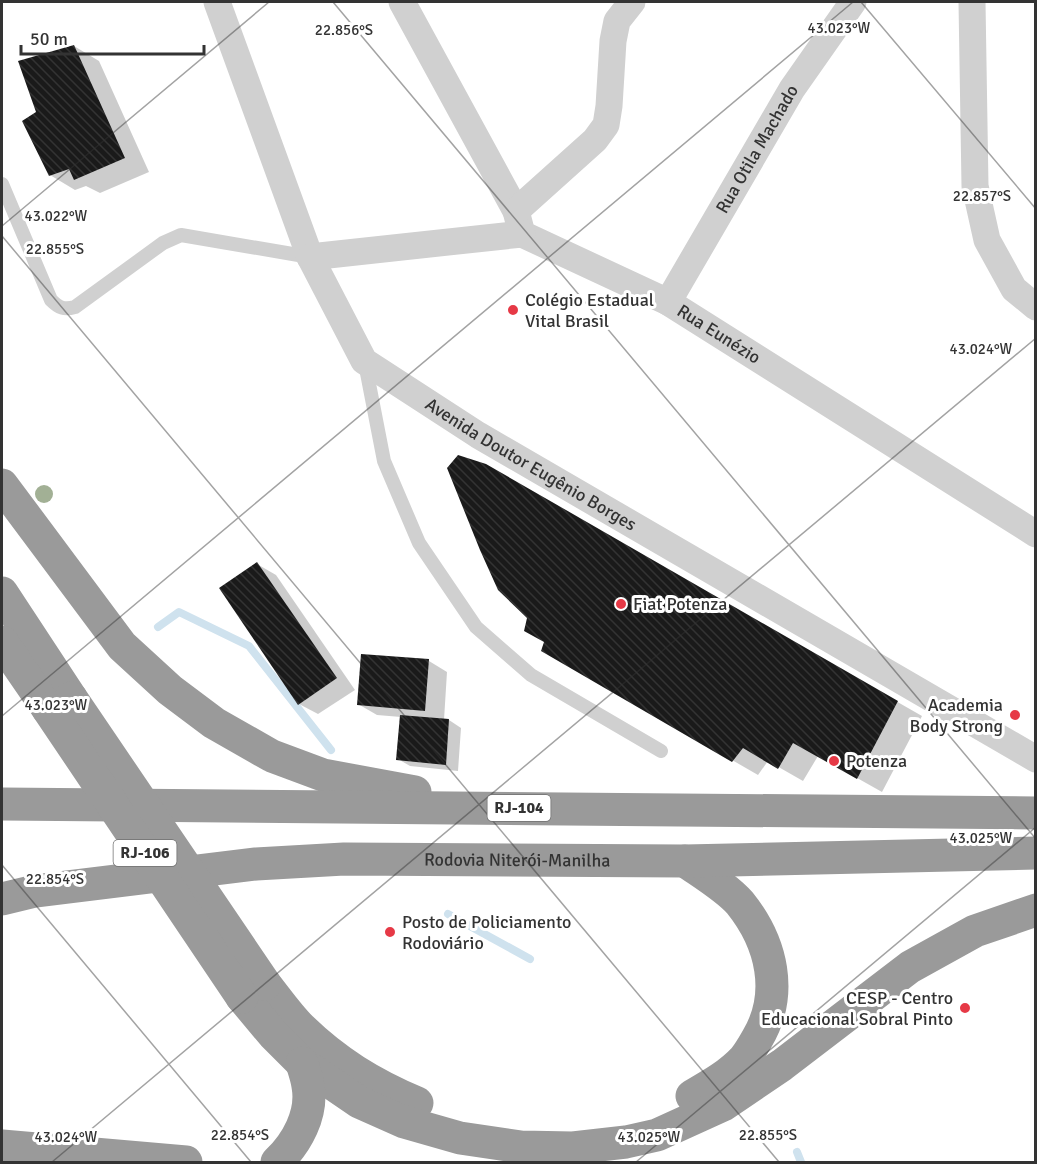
<svg xmlns="http://www.w3.org/2000/svg" width="1037" height="1164" viewBox="0 0 1037 1164" font-family="Signika,sans-serif">
  <style>
    .shadow { fill: #0003 }
    .lines { fill: none; stroke-linecap: round; stroke-linejoin: round }
    .stream { stroke: #cfe2ee; stroke-width: 8 }
    .building { fill: url(#building-back-hatch) }
    .lane { stroke: #d0d0d0; stroke-width: 14 }
    .street { stroke: #d0d0d0; stroke-width: 27 }
    .highway { stroke: #9a9a9a; stroke-width: 33 }
    .highway-bridge { stroke: #9a9a9a; stroke-width: 33 }
    .tree { fill: #a2b095 }
    .ticks { fill: none; stroke: #333; stroke-width: 1.5; stroke-opacity: 0.45 }
    .poi-dot { fill: #e63946; stroke: #fff; stroke-width: 2 }
    .labels { text-anchor: middle; dominant-baseline: central; stroke-width: 6; stroke-linejoin: round; paint-order: stroke }
    .shield { fill: #fff; stroke: #707070; stroke-width: 1.5 }
    .shield-label { font-size: 16px; font-weight: bold; fill: #333 }
    .street-label { font-size: 18px; fill: #333; stroke: #fff }
    .poi-label { font-size: 18px; fill: #333; stroke: #fff; text-anchor: start }
    .ticks-label { font-size: 15px; text-anchor: middle; fill: #333; stroke: #fff; stroke-width: 6; stroke-linejoin: round; paint-order: stroke }
  </style>
  <defs>
    <pattern id="building-back-hatch" width="6" height="6" patternUnits="userSpaceOnUse" patternTransform="scale(1.5)"><rect width="6" height="6" fill="#1a1a1a"/><path d="M-1 5l2 2M0 0l6 6M5-1l2 2" fill="none" stroke="#333"/></pattern>
  </defs>
  <rect width="100%" height="100%" fill="#fff"/>
  <g class="shadow">
    <path d="M 74,46 L 99,61 L 149,172 L 100,193 L 86,186 L 75,190 L 50,175 L 38,113 Z"/>
    <path d="M 485,466 L 922,716 L 882,792 L 818,756 L 803,781 L 768,761 L 758,775 L 543,651 L 546,642 L 528,617 Z"/>
    <path d="M 257,564 L 276,575 L 355,690 L 318,714 L 299,704 Z"/>
    <path d="M 429,661 L 447,672 L 444,720 L 449,720 L 461,728 L 458,771 L 410,766 L 398,759 L 401,717 L 377,715 L 358,704 Z"/>
  </g>
  <g class="lines">
    <g class="stream">
      <path d="M 158,627 L 179,612 L 249,646 L 331,750"/>
      <path d="M 448,914 L 530,959"/>
      <path d="M 797,1152 L 801,1162"/>
    </g>
  </g>
  <g class="building">
    <path d="M 74,45 L 125,158 L 74,180 L 69,169 L 49,176 L 22,121 L 36,112 L 18,61 Z"/>
    <path d="M 458,455 L 486,464 L 898,701 L 857,779 L 793,743 L 778,769 L 743,748 L 732,762 L 541,651 L 544,642 L 524,631 L 527,618 L 498,590 L 480,550 L 447,468 Z"/>
    <path d="M 257,562 L 337,678 L 298,705 L 219,588 Z"/>
    <path d="M 361,654 L 429,659 L 425,711 L 357,705 Z"/>
    <path d="M 400,715 L 449,719 L 446,765 L 396,760 Z"/>
  </g>
  <g class="lines">
    <g class="lane">
      <path d="M 2,184 L 51,300 C 59,308 64,310 75,307 L 163,243 L 181,235 L 310,257"/>
      <path d="M 365,363 L 384,461 L 419,543 L 476,627 L 531,675 L 661,751"/>
    </g>
    <g class="street">
      <path id="s1" d="M 217,2 L 310,257 L 364,361 L 478,435 L 1036,759"/>
      <path id="s2" d="M 402,2 L 516,211 L 522,234 L 668,302 L 1036,534"/>
      <path d="M 972,2 L 975,186 L 987,240 L 1014,289 L 1036,307"/>
      <path d="M 516,211 L 595,140 L 606,125 L 609,106 L 613,41 L 617,21 L 632,2"/>
      <path d="M 310,257 L 522,234"/>
      <path id="s3" d="M 668,302 L 792,89 L 853,2"/>
    </g>
    <g class="highway">
      <path d="M 2,485 L 122,646 L 170,690 L 214,723 L 272,756 L 323,775 L 415,792"/>
      <path d="M 2,593 L 71,698"/>
      <path d="M 2,642 L 48,709"/>
      <path d="M 2,804 L 1036,813"/>
      <path d="M 685,861 C 702,873 727,888 740,903 C 772,943 784,994 757,1039 C 753,1046 749,1053 744,1059 C 729,1075 711,1085 692,1096"/>
      <path id="s4" d="M 2,899 L 35,891 L 256,864 L 344,859 L 685,861 L 1036,853"/>
      <path d="M 265,984 C 277,999 288,1015 301,1028 C 336,1062 372,1084 417,1103"/>
      <path d="M 242,997 L 273,1034 L 302,1063 L 359,1102 L 404,1122 L 460,1138 L 521,1147 L 573,1148 L 626,1142 L 657,1135 L 723,1105 L 782,1065 L 910,967 L 975,931 L 1036,910"/>
      <path d="M 2,1146 L 186,1162"/>
      <path d="M 277,1162 C 297,1143 313,1114 308,1086 C 307,1078 304,1070 302,1063"/>
    </g>
    <g class="highway-bridge">
      <path d="M 71,698 L 265,984"/>
      <path d="M 48,709 L 242,997"/>
    </g>
  </g>
  <circle class="tree" cx="44" cy="494" r="9"/>
  <path class="ticks" d="M 333,2 L 1036,839M 861,2 L 1036,209M 2,226 L 269,2M 2,236 L 779,1162M 2,716 L 853,2M 2,865 L 251,1162M 52,1162 L 1036,338M 636,1162 L 1036,827"/>
  <g class="poi-dot">
    <circle cx="513" cy="310" r="6"/>
    <circle cx="621" cy="604" r="6"/>
    <circle cx="1015" cy="715" r="6"/>
    <circle cx="834" cy="761" r="6"/>
    <circle cx="390" cy="932" r="6"/>
    <circle cx="965" cy="1008" r="6"/>
  </g>
  <g class="labels">
    <g class="shield">
      <rect x="487.5" y="795" width="63" height="26" rx="4.5"/>
      <rect x="113.5" y="840" width="63" height="26" rx="4.5"/>
    </g>
    <g class="shield-label">
      <text x="519" y="808">RJ-104</text>
      <text x="145" y="853">RJ-106</text>
    </g>
    <g class="street-label">
      <text stroke="none"><textPath href="#s3" startOffset="177">Rua Otila Machado</textPath></text>
      <text stroke="none"><textPath href="#s2" startOffset="483">Rua Eunézio</textPath></text>
      <text stroke="none"><textPath href="#s1" startOffset="585">Avenida Doutor Eugênio Borges</textPath></text>
      <text stroke="none"><textPath href="#s4" startOffset="518">Rodovia Niterói-Manilha</textPath></text>
    </g>
    <g class="poi-label">
      <text x="525" y="300">Colégio Estadual<tspan x="525" dy="21">Vital Brasil</tspan></text>
      <text x="633" y="604">Fiat Potenza</text>
      <text x="1003" y="705" text-anchor="end">Academia<tspan x="1003" dy="21">Body Strong</tspan></text>
      <text x="846" y="761">Potenza</text>
      <text x="402" y="922">Posto de Policiamento<tspan x="402" dy="21">Rodoviário</tspan></text>
      <text x="953" y="998" text-anchor="end">CESP - Centro<tspan x="953" dy="21">Educacional Sobral Pinto</tspan></text>
    </g>
  </g>
  <g class="ticks-label">
    <text x="839" y="33">43.023°W</text>
    <text x="344" y="35">22.856°S</text>
    <text x="982" y="201">22.857°S</text>
    <text x="56" y="221">43.022°W</text>
    <text x="55" y="254">22.855°S</text>
    <text x="981" y="354">43.024°W</text>
    <text x="56" y="710">43.023°W</text>
    <text x="981" y="843">43.025°W</text>
    <text x="55" y="884">22.854°S</text>
    <text x="240" y="1140">22.854°S</text>
    <text x="768" y="1140">22.855°S</text>
    <text x="66" y="1142">43.024°W</text>
    <text x="649" y="1142">43.025°W</text>
  </g>
  <rect width="1037" height="1164" fill="none" stroke="#333333" stroke-width="6"/>
  <path d="M21 45v9h183v-9" fill="none" stroke="#333333" stroke-width="3"/>
  <text x="30" y="45" font-size="18" fill="#333333" stroke="#ffffff" stroke-width="4.5" paint-order="stroke">50 m</text>
</svg>
